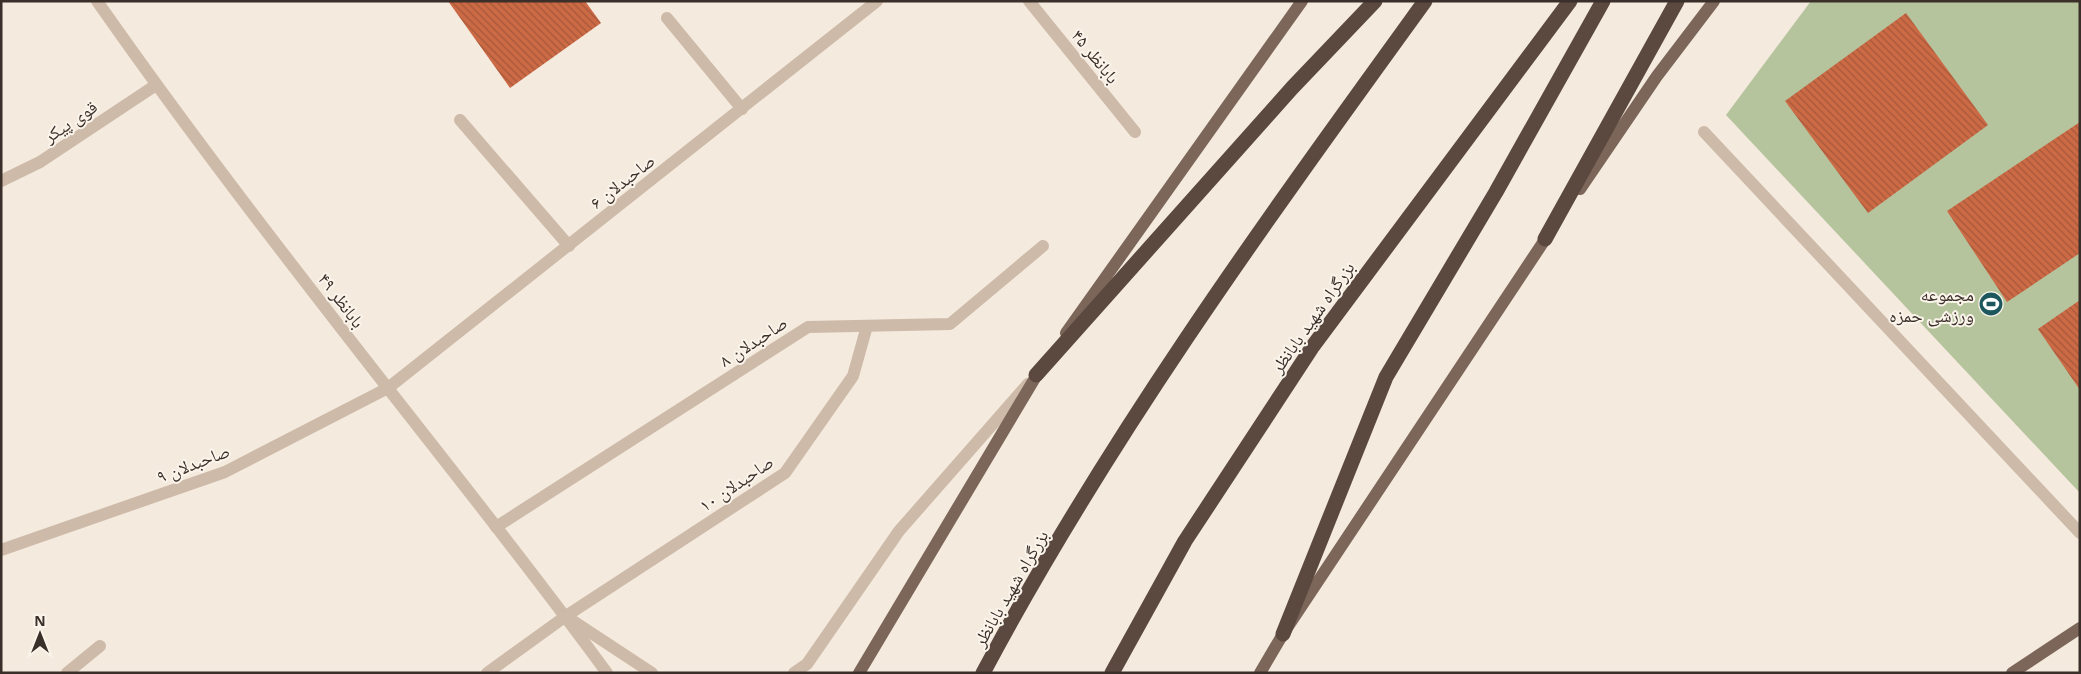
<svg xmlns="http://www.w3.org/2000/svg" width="2081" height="674" viewBox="0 0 2081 674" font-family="'Open Sans','Noto Naskh Arabic',sans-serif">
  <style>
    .green { fill: #b5c49d }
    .building { fill: url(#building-back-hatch) }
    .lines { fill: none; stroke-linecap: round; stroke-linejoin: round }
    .minor { stroke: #cdbaa9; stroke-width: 12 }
    .major { stroke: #7c665a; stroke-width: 12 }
    .highway { stroke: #5b4940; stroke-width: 15 }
    .labels { text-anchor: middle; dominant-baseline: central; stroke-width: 4; stroke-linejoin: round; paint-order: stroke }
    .street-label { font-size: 18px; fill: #3a2f29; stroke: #fbf4eb }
    .poi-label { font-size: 18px; fill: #3a2f29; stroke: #fbf4eb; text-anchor: end }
  </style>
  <defs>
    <pattern id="building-back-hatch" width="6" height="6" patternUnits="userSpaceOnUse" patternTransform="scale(1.25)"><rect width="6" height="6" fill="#cb6a45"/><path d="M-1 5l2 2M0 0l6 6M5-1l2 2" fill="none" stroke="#a6583a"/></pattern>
  </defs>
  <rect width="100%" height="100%" fill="#f4eade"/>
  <path class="green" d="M 1811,1 L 2080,1 L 2080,493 L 1726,115 Z"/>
  <g class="building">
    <path d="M 448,1 L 585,1 L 601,23 L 510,88 Z"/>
    <path d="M 1906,13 L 1988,125 L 1868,213 L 1785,101 Z"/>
    <path d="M 2080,122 L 2080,253 L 2007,302 L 1947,211 Z"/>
    <path d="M 2080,300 L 2080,390 L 2038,329 Z"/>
  </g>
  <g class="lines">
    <g class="minor">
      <path d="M 97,1 C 190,134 290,263 390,391 C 463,484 537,577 607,673"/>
      <path d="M 1029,1 L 1135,132"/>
      <path d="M 667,18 L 742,109"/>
      <path d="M 460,120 L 569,246"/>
      <path d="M 1704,132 L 2080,533"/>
      <path d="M 1,181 L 40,162 L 156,85"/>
      <path d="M 496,527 L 808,327 L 950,324 L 1043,246"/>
      <path d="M 1,550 L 225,472 L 388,388 L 877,1"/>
      <path d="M 573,621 L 652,673"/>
      <path d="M 67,673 L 100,646"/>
      <path d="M 487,673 L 566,616 L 785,473 L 853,376 L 867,326"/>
      <path d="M 794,673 L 807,664 L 899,531 L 1028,384"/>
    </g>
    <g class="major">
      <path d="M 1580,189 L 1657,76 L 1714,1"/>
      <path d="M 1066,333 L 1302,1"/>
      <path d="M 859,673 L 1041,368"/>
      <path d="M 1260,673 L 1283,634 L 1550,232"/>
      <path d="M 2012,673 L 2080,628"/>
    </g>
    <g class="highway">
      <path d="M 1545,239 L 1677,1"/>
      <path d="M 1036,375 L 1292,88 L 1375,1"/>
      <path d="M 1283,634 L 1386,377 L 1496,192 L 1603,1"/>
      <path d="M 983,673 C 1109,436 1268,218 1425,1"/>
      <path d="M 1112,673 L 1185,541 L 1313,346 L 1570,1"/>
    </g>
  </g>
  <defs>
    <symbol id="stadium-disc" viewBox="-11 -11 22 22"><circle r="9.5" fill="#1c575d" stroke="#fbf4eb"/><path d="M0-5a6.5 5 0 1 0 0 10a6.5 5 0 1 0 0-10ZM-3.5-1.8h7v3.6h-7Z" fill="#fff"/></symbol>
  </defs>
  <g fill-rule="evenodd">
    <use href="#stadium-disc" x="1977" y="290" width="28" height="28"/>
  </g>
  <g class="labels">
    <g class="street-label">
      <text transform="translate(1096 56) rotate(51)">بابانظر ۴۵</text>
      <text transform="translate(70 121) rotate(-34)">قوی پیکر</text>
      <text transform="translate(622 181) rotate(-38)">صاحبدلان ۶</text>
      <text transform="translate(342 300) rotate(53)">بابانظر ۴۹</text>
      <text transform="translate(1312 317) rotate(-55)">بزرگراه شهید بابانظر</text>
      <text transform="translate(753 341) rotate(-33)">صاحبدلان ۸</text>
      <text transform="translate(193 463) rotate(-21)">صاحبدلان ۹</text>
      <text transform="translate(736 483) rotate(-34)">صاحبدلان ۱۰</text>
      <text transform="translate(1010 588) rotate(-60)">بزرگراه شهید بابانظر</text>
    </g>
    <g class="poi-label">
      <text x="1974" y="294">مجموعه<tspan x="1974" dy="21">ورزشی حمزه</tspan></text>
    </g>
  </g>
  <rect width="2081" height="674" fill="none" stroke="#3a2f29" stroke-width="5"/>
  <g transform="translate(40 634)" stroke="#fbf4eb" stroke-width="4" paint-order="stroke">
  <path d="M0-4L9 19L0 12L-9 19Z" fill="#3a2f29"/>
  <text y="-8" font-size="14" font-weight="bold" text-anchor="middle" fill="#3a2f29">N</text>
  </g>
</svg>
